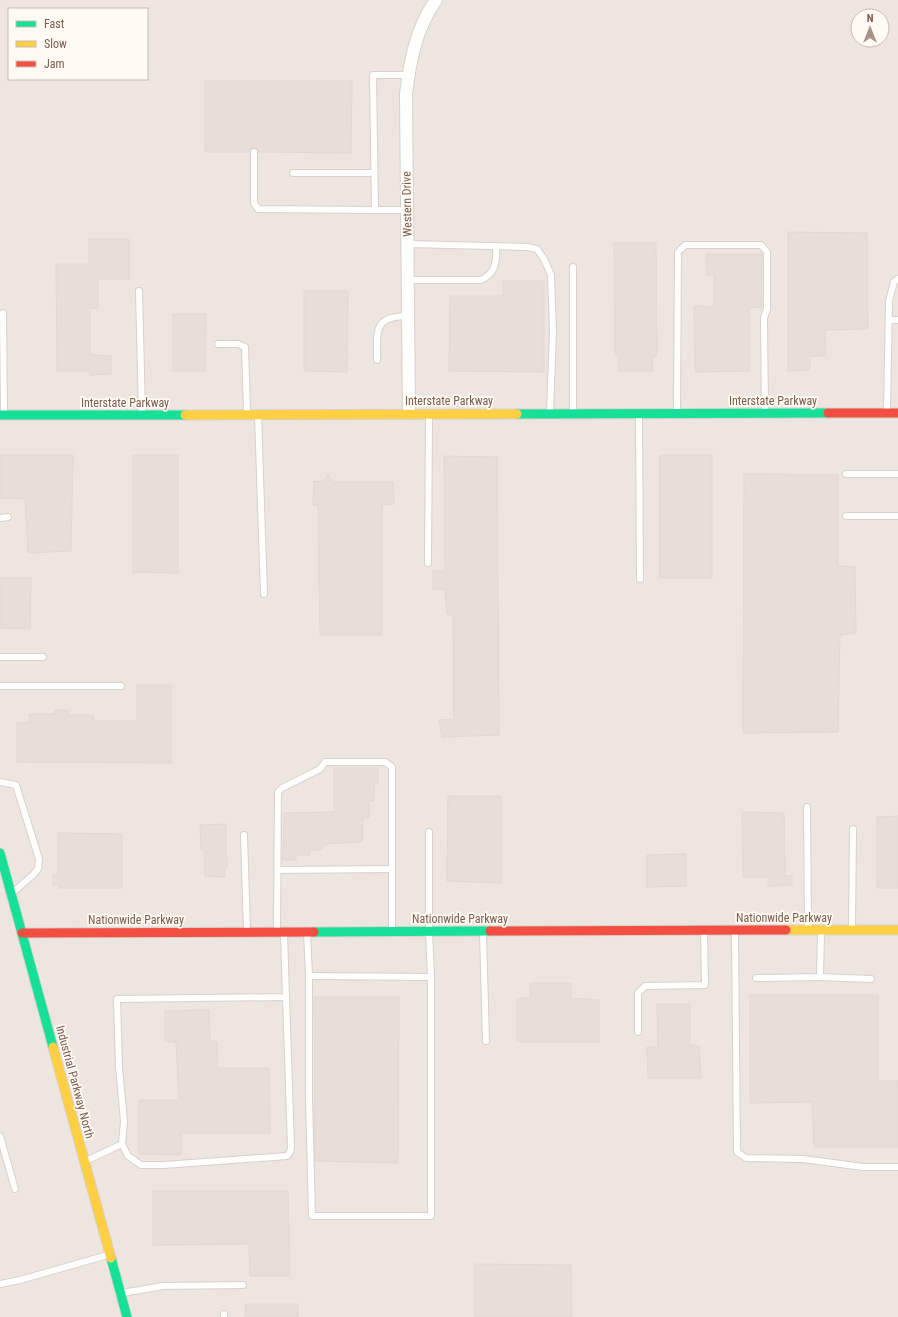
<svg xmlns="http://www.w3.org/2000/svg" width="898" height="1317" viewBox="0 0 898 1317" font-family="'Roboto Condensed',sans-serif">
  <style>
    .industrial { fill: #ede5e0; fill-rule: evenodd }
    .building { fill: #e6ded7; stroke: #e2d8d2 }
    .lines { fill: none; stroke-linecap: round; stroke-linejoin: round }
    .lane-casing { stroke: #d7d1cb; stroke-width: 8 }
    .street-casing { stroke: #d7d1cb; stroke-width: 14 }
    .fast-casing { stroke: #d9d2cb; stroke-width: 11 }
    .slow-casing { stroke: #d9d2cb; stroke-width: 11 }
    .jam-casing { stroke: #d9d2cb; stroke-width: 11 }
    .lane { stroke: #fefefd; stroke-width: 6 }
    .street { stroke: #fefefd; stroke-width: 12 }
    .fast { stroke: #16e098; stroke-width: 9 }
    .slow { stroke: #ffcf43; stroke-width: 9 }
    .jam { stroke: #f24e42; stroke-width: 9 }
    .labels { text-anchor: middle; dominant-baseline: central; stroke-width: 3.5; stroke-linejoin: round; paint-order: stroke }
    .street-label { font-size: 12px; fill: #7a5c4d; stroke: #fffaf3 }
  </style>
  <rect width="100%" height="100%" fill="#f9f5f0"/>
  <path class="industrial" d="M 0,0 L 898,0 L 898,1317 L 0,1317 ZM 9,9 L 147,9 L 147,79 L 9,79 ZM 858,16 L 882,16 L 882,40 L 858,40 Z"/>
  <g class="building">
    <path d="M 205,81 L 352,81 L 351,153 L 258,152 L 258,149 L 254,148 L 251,148 L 250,152 L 205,152 Z"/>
    <path d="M 788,232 L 867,233 L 868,329 L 825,330 L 826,356 L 810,356 L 810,370 L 788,371 Z"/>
    <path d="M 89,239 L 129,239 L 129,279 L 98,279 L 98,308 L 90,308 L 90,355 L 111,356 L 111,374 L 90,375 L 89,371 L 57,371 L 56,264 L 89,264 Z"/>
    <path d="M 614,243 L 656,243 L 657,356 L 652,356 L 652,371 L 619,371 L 619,355 L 615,355 Z"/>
    <path d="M 706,254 L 762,254 L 761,307 L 749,308 L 749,371 L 695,372 L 694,306 L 714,307 L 714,275 L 707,275 Z"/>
    <path d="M 503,281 L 544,281 L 544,372 L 449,371 L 450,296 L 503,296 Z"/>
    <path d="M 304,291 L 348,291 L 347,372 L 304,371 Z"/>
    <path d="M 173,314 L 206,314 L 205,371 L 173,371 Z"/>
    <path d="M 0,455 L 73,455 L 71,551 L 28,553 L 25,499 L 0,498 Z"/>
    <path d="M 133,455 L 178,455 L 178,573 L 133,572 Z"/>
    <rect x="660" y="455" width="52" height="123"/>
    <path d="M 444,456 L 497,457 L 499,735 L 442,737 L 439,720 L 454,719 L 453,615 L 447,614 L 445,589 L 433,589 L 433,571 L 445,571 Z"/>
    <path d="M 744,474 L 838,475 L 838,566 L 855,567 L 856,633 L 840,635 L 838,732 L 743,733 Z"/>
    <path d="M 328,475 L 333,482 L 393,482 L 394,504 L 382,505 L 382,635 L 320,635 L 318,505 L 313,505 L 314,481 L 323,482 Z"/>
    <path d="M 0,578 L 31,578 L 30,629 L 0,628 Z"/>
    <path d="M 137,685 L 171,685 L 171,763 L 17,762 L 17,723 L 30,722 L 29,714 L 55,714 L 54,710 L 68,710 L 68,715 L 93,715 L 94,721 L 137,721 Z"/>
    <path d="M 334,768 L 378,768 L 378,784 L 374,784 L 374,801 L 369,801 L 369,818 L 363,818 L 362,842 L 323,844 L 322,850 L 310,850 L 309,855 L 296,855 L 296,860 L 283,860 L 284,813 L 334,812 Z"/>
    <path d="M 448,796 L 501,796 L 501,883 L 447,881 Z"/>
    <path d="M 742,812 L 784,813 L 785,876 L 792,876 L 792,885 L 768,886 L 768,877 L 743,877 Z"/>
    <path d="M 898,816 L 898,888 L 877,888 L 877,817 Z"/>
    <path d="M 226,824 L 226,858 L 227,858 L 227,867 L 224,867 L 225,877 L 205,876 L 204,850 L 201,850 L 200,825 Z"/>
    <path d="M 58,833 L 122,834 L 122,888 L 59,888 L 59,885 L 53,885 L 53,875 L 58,874 Z"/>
    <path d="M 686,854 L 686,886 L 647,887 L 647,855 Z"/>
    <path d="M 530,983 L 571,983 L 571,998 L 599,1000 L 599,1042 L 517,1042 L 517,998 L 530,998 Z"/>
    <path d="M 750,995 L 878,995 L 878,1081 L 898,1081 L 898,1147 L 814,1147 L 812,1102 L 750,1103 Z"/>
    <path d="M 314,997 L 399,997 L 398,1163 L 315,1161 Z"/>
    <path d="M 657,1004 L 690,1004 L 690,1045 L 699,1046 L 701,1078 L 648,1078 L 647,1047 L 658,1047 Z"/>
    <path d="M 209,1010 L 210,1040 L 217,1042 L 218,1068 L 269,1068 L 270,1133 L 181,1133 L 181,1155 L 139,1154 L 139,1100 L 179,1100 L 176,1042 L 165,1042 L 165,1011 Z"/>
    <path d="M 153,1191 L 288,1191 L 290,1276 L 250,1276 L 249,1244 L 153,1245 Z"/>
    <path d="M 475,1264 L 571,1265 L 572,1317 L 475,1317 Z"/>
    <path d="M 246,1304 L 298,1304 L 298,1317 L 245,1317 Z"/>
  </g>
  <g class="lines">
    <defs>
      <g id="lane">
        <path d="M 254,152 L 254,203 L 258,209 L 375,210"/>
        <path d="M 293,173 L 374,173"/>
        <path d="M 407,210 L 375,210 L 373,75 L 408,75"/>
        <path d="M 408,244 L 527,247 L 537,249 L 544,259 L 551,275 L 553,330 L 550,412"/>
        <path d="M 573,267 L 573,412"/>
        <path d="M 408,280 L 481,280 C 496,273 497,261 496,246"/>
        <path d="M 139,291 L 142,414"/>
        <path d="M 3,313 L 4,413"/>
        <path d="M 889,320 L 898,320"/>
        <path d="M 218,344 L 238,344 L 245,347 L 247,412"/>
        <path d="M 377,360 C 377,331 373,316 408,316"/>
        <path d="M 887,411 L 889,301 L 894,282 L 898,279"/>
        <path d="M 677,412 L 678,252 L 685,245 L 761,245 L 767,252 L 767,309 L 764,318 L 765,413"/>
        <path d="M 258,415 L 264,594"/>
        <path d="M 639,415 L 640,579"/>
        <path d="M 846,474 L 898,474"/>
        <path d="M 846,516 L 898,516"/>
        <path d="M 0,518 L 8,517"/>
        <path d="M 428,563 L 429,415"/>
        <path d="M 0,657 L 43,657"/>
        <path d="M 0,686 L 121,686"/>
        <path d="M 0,782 L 16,785 L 39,859 L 38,869 L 33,875 L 12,893"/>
        <path d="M 807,807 L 808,928"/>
        <path d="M 244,835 L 247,931"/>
        <path d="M 278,870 L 392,869"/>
        <path d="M 852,928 L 853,829"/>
        <path d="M 277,930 L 278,792 L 282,788 L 320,769 L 325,762 L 385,762 L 392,767 L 392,931"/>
        <path d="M 735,932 L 737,1152 L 746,1158 L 803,1159 L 863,1167 L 898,1167"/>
        <path d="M 307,933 L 309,976 L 309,1097 L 312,1216 L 431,1216 L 431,977 L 429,931 L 429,832"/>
        <path d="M 483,933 L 486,1041"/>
        <path d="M 309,976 L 431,977"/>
        <path d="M 820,977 L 871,979"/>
        <path d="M 756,978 L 820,977 L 821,931"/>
        <path d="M 638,1032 L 638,993 L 645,986 L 705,985 L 704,932"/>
        <path d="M 0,1136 L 15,1189"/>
        <path d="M 122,1144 L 128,1156 L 141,1165 L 164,1165 L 287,1156 L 290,1152 L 291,1147 L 286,997"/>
        <path d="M 86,1161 L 122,1144 L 124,1121 L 119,1067 L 117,999 L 286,997 L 284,933"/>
        <path d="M 0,1284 L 20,1280 L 108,1255"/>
        <path d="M 122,1293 L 163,1286 L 243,1285"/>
        <path d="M 224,1317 L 224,1314"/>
      </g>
      <path id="street" d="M 409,413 L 406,94 C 410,61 416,28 436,0"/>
      <g id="fast">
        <path d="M 517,414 L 828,413"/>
        <path d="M 0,415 L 185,415"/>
        <path d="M 0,853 L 53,1047"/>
        <path d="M 314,932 L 490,931"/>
        <path d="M 111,1258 L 127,1317"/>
      </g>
      <g id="slow">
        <path d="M 185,415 L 517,414"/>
        <path d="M 786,930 L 898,930"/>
        <path d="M 53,1047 L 111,1258"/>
      </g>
      <g id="jam">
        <path d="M 828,413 L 898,413"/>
        <path d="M 490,931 L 786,930"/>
        <path d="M 22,933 L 314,932"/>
      </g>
    </defs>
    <use href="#lane" class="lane-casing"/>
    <use href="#street" class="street-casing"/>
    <use href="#fast" class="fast-casing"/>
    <use href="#slow" class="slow-casing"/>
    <use href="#jam" class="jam-casing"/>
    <use href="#lane" class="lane"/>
    <use href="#street" class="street"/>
    <use href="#fast" class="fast"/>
    <use href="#slow" class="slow"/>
    <use href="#jam" class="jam"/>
  </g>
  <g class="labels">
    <g class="street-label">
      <text transform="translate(407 204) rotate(-91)">Western Drive</text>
      <text x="449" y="401">Interstate Parkway</text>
      <text x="773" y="401">Interstate Parkway</text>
      <text x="125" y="403">Interstate Parkway</text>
      <text x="784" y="918">Nationwide Parkway</text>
      <text x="460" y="919">Nationwide Parkway</text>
      <text x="136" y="920">Nationwide Parkway</text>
      <text transform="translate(75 1082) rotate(75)">Industrial Parkway North</text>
    </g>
  </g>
  <rect x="8" y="8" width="140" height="72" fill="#fffaf3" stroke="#cabbb1"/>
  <rect x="16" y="21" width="20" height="6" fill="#16e098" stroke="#cabbb1"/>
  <text x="44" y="28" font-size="12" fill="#7a5c4d">Fast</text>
  <rect x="16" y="41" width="20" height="6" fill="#ffcf43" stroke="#cabbb1"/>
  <text x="44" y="48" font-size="12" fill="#7a5c4d">Slow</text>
  <rect x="16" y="61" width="20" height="6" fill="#f24e42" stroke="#cabbb1"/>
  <text x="44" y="68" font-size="12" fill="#7a5c4d">Jam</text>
  <g transform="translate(870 28)"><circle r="19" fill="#fffaf3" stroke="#cabbb1"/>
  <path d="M0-3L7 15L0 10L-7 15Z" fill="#a69286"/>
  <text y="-6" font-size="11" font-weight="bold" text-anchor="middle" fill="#7a5c4d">N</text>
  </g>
</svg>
